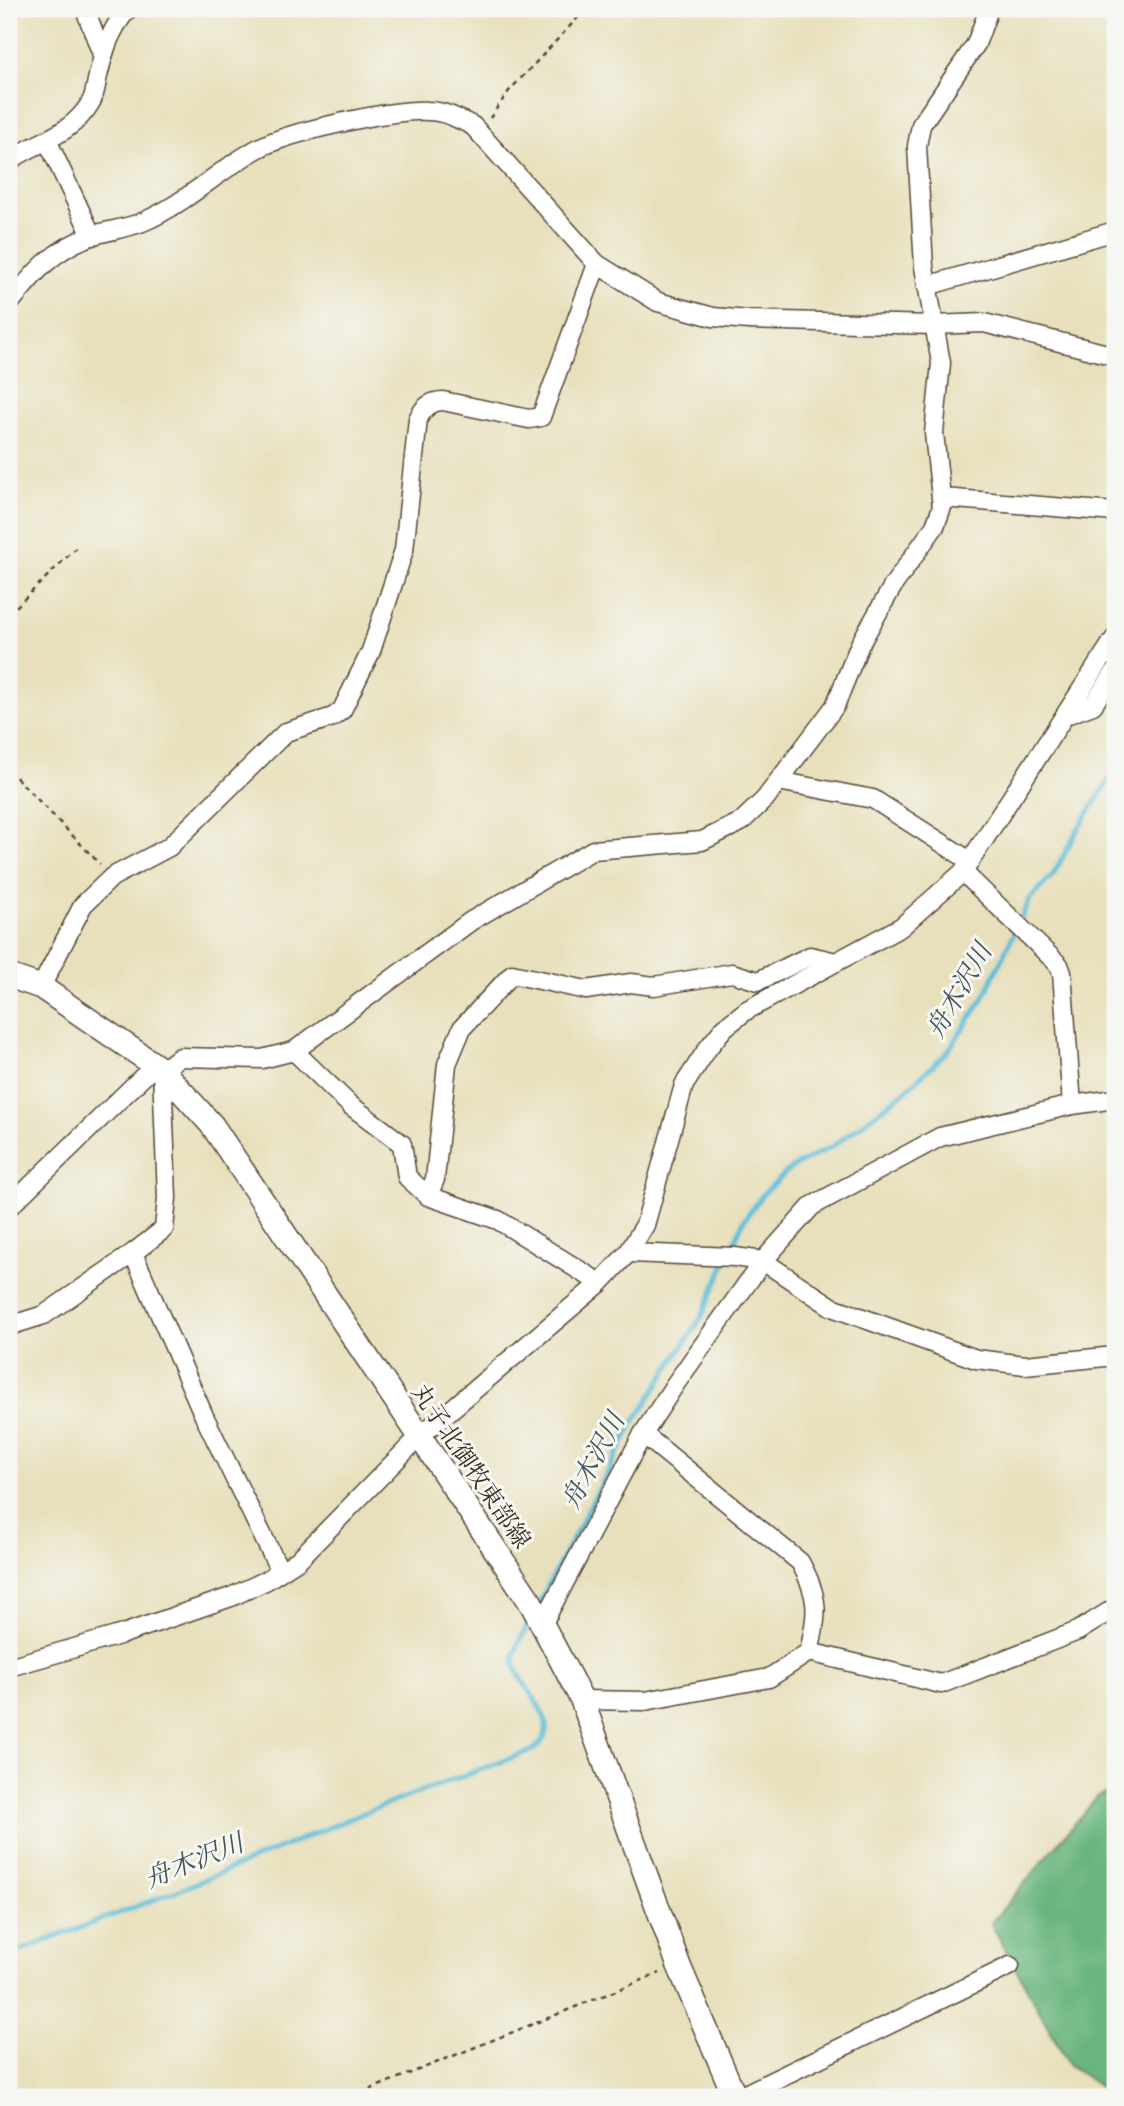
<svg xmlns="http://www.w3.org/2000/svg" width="1124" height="2106" viewBox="0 0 1124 2106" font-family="Alegreya,'Noto Serif JP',serif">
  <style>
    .forest { fill: #69b57e; stroke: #52704e; stroke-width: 2 }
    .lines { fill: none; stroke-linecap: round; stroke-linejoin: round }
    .stream { stroke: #5bbdd9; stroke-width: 5 }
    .minor-casing { stroke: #554536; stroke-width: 21 }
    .major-casing { stroke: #554536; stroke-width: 26 }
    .path { stroke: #554536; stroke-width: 2.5; stroke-dasharray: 5 5; stroke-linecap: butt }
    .minor { stroke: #fff; stroke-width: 18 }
    .major { stroke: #fff; stroke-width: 23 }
    .labels { text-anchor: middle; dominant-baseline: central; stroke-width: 6; stroke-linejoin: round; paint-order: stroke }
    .street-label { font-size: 24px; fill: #3b2a1e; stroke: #f6f6f2 }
    .water-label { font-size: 26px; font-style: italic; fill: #455656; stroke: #f6f6f2 }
  </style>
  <rect width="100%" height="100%" fill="#f6f6f2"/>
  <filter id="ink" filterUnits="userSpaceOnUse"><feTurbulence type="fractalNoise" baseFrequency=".0143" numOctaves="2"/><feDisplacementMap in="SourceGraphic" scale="14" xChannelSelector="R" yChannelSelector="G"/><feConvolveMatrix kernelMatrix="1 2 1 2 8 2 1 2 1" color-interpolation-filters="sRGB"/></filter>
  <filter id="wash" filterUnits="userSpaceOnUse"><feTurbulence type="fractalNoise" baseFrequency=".00686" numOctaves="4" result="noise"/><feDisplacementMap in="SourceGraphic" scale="28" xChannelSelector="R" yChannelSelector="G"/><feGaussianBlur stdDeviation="1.57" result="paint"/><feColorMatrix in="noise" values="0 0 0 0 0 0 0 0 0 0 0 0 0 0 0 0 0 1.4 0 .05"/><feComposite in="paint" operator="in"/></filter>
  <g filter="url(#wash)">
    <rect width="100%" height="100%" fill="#e8e0bc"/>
    <path class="forest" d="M 1115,1789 L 1115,2097 L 1069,2065 L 991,1923 L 1098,1796 Z"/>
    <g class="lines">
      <g class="stream">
        <path d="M 538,1605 L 633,1424 L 701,1318 L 744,1220 L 763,1194 L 791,1168 L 833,1146 L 903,1093 L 947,1052 L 983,999 L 1030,899 L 1053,875 L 1078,829 L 1115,771"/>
        <path d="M 9,1955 L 187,1887 L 361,1814 L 533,1750 C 568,1725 524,1693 515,1666 C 510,1651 525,1633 531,1620"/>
      </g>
    </g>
  </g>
  <g filter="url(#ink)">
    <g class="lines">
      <defs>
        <g id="minor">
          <path d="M 85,9 L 103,57"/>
          <path d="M 48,142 L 92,236"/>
          <path d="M 9,161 C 37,141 71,136 91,102 C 95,95 96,84 98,76 C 104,50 110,30 128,9"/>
          <path d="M 927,286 L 1115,231"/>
          <path d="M 9,304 C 34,273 54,248 94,235 C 110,230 129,228 145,221 C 186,203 219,170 257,149 C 287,132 393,109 428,111 C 444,111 459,119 473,126 L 597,264 L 658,302 L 713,317 L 749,320 L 933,325 L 984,323 L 1115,356"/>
          <path d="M 943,498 L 1115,512"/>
          <path d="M 1066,715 L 1093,705 L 1115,672"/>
          <path d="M 778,781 L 873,799 L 970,861"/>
          <path d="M 963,872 L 1059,965 L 1062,973 L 1072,1105"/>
          <path d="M 41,987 L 83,905 L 112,877 L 169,847 L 286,732 L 333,717 L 342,710 L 371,651 L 404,550 L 418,419 C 423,408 431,401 443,401 L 529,419 L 541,417 L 597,264"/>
          <path d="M 294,1051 L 350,1105 L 402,1144 L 407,1177 L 428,1196 L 498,1220 L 600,1283"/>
          <path d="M 428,1196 L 435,1179 L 447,1064 L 462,1028 L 512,974 L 586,990 L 631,983 L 654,986 L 732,973 L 758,981 L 810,956 L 832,961"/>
          <path d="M 9,1207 L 155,1065"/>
          <path d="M 628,1253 L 735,1257 L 763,1261 L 832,1307 L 976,1359 L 1025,1365 L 1115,1356"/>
          <path d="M 9,1326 L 44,1315 L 133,1253"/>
          <path d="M 643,1434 L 800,1562 C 820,1598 818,1613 809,1652"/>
          <path d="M 280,1571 L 204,1416 L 133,1253 L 164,1229 L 167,1198 L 162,1070 L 180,1057 L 262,1059 L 294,1051 L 471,921 L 593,850 L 702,841 L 741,822 L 765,799 L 835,706 L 860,644 L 894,584 L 935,526 L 942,507 L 934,433 L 941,363 L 924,267 L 917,146 L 921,125 L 976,44 L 989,9"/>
          <path d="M 542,1625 L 643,1434 L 676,1383 L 763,1261 L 812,1206 L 940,1137 L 1072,1105 L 1115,1099"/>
          <path d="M 9,1667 L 123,1634 L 231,1597 L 267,1580 L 298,1560 L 420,1436 L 600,1283 L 628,1253 L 645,1225 L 684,1085 L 708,1048 L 724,1028 L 747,1010 L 901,927 L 963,872 L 1115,638"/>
          <path d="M 582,1700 L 645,1701 L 769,1678 L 809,1652 L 941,1684 L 1078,1631 L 1115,1608"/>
          <path d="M 739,2097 L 1010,1966"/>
        </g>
        <path id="major" d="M 9,976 L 41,987 L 162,1070 L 212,1125 L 531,1603 L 582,1700 L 679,1966 L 735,2097"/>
      </defs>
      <use href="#minor" class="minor-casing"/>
      <use href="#major" class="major-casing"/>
      <g class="path">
        <path d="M 490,118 L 509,91 L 586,9"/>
        <path d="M 9,614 L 76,548"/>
        <path d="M 9,770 L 100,864"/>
        <path d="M 351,2097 L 660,1973"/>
      </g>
      <use href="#minor" class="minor"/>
      <use href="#major" class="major"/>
    </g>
  </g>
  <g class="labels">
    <g class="street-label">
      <text transform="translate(471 1466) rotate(56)">丸子北御牧東部線</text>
    </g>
    <g class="water-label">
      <text transform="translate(959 991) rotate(-60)">舟木沢川</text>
      <text transform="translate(593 1461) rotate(-62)">舟木沢川</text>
      <text transform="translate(194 1861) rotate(-22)">舟木沢川</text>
    </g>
  </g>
  <rect width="1124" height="2106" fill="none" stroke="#f6f6f2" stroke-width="35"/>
</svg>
